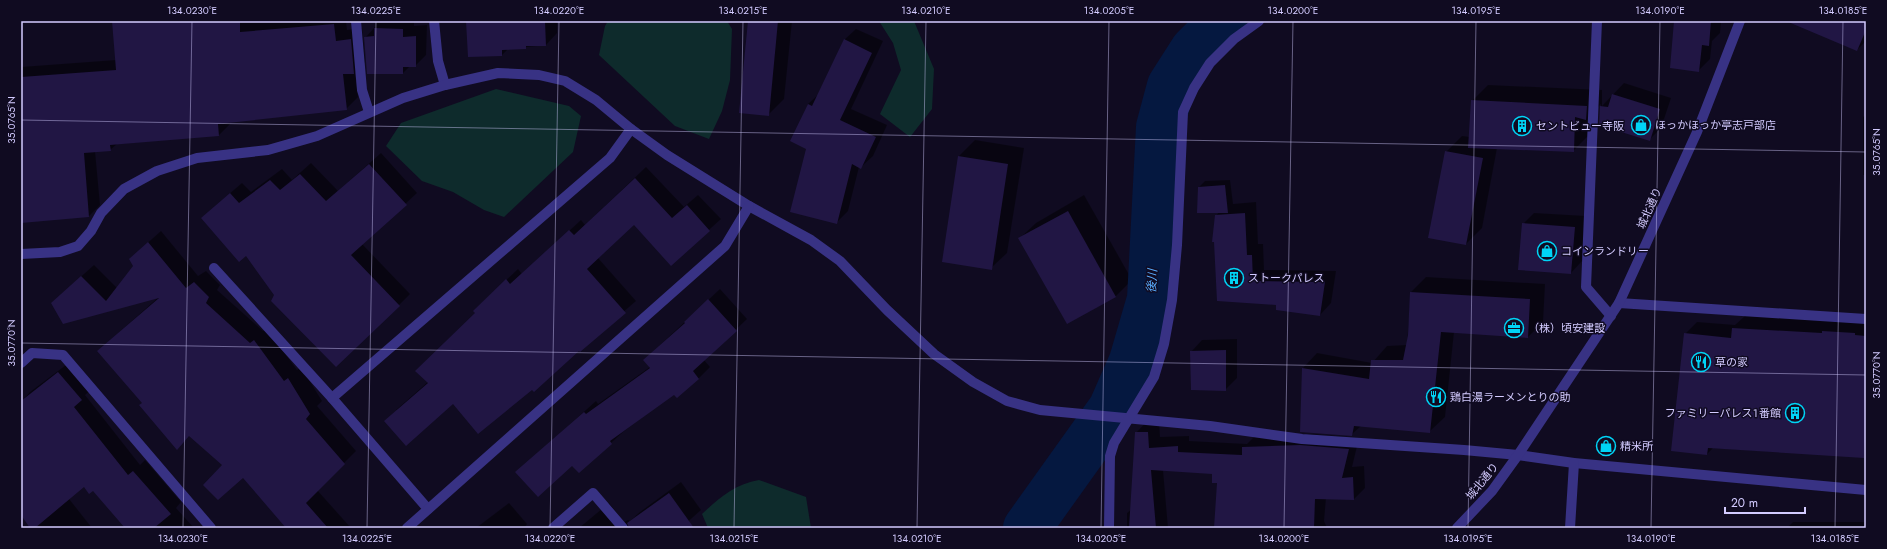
<svg xmlns="http://www.w3.org/2000/svg" width="1887" height="549" viewBox="0 0 1887 549" font-family="Jost,'Noto Sans JP',sans-serif">
  <style>
    .green { fill: #0e2b2c }
    .shadow { fill: #0007 }
    .lines { fill: none; stroke-linecap: round; stroke-linejoin: round }
    .river { stroke: #051840; stroke-width: 48 }
    .building { fill: #211644 }
    .minor { stroke: #383284; stroke-width: 10 }
    .ticks { fill: none; stroke: #d3cbff; stroke-width: 1; stroke-opacity: 0.45 }
    .labels { text-anchor: middle; dominant-baseline: central; stroke-width: 3; stroke-linejoin: round; paint-order: stroke }
    .poi-label { font-size: 11px; fill: #d3cbff; stroke: #100b21; text-anchor: start }
    .street-label { font-size: 11px; fill: #d3cbff; stroke: #100b21 }
    .water-label { font-size: 12px; font-style: italic; fill: #59acff; stroke: #100b21 }
    .neatline { fill: none; stroke: #d3cbff; stroke-width: 1.5 }
    .ticks-label { font-size: 10px; text-anchor: middle; fill: #d3cbff }
  </style>
  <rect width="100%" height="100%" fill="#100b21"/>
  <g class="green">
    <path d="M 608,21 L 727,21 L 732,29 L 730,80 L 722,111 L 709,139 L 675,126 L 599,55 L 605,26 Z"/>
    <path d="M 879,21 L 914,21 L 934,69 L 932,109 L 910,137 L 880,114 L 901,70 L 893,43 Z"/>
    <path d="M 496,89 L 569,106 L 581,116 L 573,152 L 504,217 L 484,210 L 453,192 L 422,181 L 386,146 L 401,123 Z"/>
    <path d="M 759,480 L 806,497 L 811,528 L 708,528 L 702,514 C 719,498 735,484 759,480 Z"/>
  </g>
  <g class="shadow">
    <path d="M 113,21 L 346,21 L 347,30 L 362,28 L 365,62 L 355,72 L 358,97 L 346,109 L 230,122 L 230,124 L 219,135 L 117,144 L 110,150 L 95,151 L 100,205 L 89,216 L 21,222 L 21,67 L 116,60 Z"/>
    <path d="M 376,21 L 414,21 L 414,26 L 427,25 L 426,55 L 415,66 L 410,66 L 403,73 L 365,38 L 375,27 Z"/>
    <path d="M 467,21 L 557,21 L 557,33 L 546,45 L 508,49 L 502,55 Z"/>
    <path d="M 749,21 L 792,21 L 784,99 L 768,115 Z"/>
    <path d="M 1675,21 L 1721,21 L 1720,33 L 1712,41 L 1710,59 L 1698,71 Z"/>
    <path d="M 1812,21 L 1866,21 L 1866,41 L 1857,50 Z"/>
    <path d="M 856,29 L 883,41 L 851,109 L 887,125 L 873,156 L 861,167 L 859,167 L 848,211 L 837,222 L 807,148 L 808,104 L 819,94 L 844,40 Z"/>
    <path d="M 1624,83 L 1671,98 L 1661,128 L 1649,140 L 1600,124 L 1601,104 L 1590,115 L 1589,135 L 1573,151 L 1497,148 L 1482,228 L 1466,244 L 1446,152 L 1462,136 L 1470,137 L 1472,101 L 1488,85 L 1602,90 L 1602,106 Z"/>
    <path d="M 1866,115 L 1866,175 L 1863,175 L 1863,117 Z"/>
    <path d="M 975,140 L 1024,148 L 1007,253 L 991,268 L 943,261 L 959,156 Z"/>
    <path d="M 381,153 L 417,193 L 362,244 L 410,294 L 399,305 L 276,294 L 214,207 L 242,183 L 251,192 L 282,169 L 292,180 L 311,163 L 338,191 Z"/>
    <path d="M 646,167 L 684,207 L 698,195 L 721,219 L 671,264 L 634,224 L 598,258 L 636,301 L 579,350 L 453,403 L 396,410 L 428,382 L 485,300 L 518,269 L 522,274 L 581,220 L 585,225 Z"/>
    <path d="M 1230,180 L 1233,204 L 1256,202 L 1258,244 L 1263,244 L 1264,270 L 1336,271 L 1331,303 L 1320,315 L 1277,304 L 1218,300 L 1216,216 L 1219,212 L 1199,187 L 1205,181 Z"/>
    <path d="M 1084,195 L 1132,280 L 1116,296 L 1067,323 L 1020,238 L 1036,223 Z"/>
    <path d="M 1534,213 L 1586,216 L 1582,261 L 1571,273 L 1523,224 Z"/>
    <path d="M 161,231 L 198,276 L 206,271 L 220,285 L 217,290 L 263,331 L 267,329 L 297,370 L 301,367 L 322,401 L 317,406 L 356,451 L 317,490 L 351,528 L 287,528 L 243,477 L 224,465 L 190,435 L 143,402 L 98,351 L 160,296 L 63,323 L 52,303 L 65,291 L 94,265 L 117,288 L 134,266 L 143,247 Z"/>
    <path d="M 1426,277 L 1545,284 L 1543,322 L 1528,337 L 1454,332 L 1445,417 L 1430,431 L 1361,426 L 1351,435 L 1303,368 L 1317,353 L 1372,363 L 1387,346 L 1407,345 L 1411,292 Z"/>
    <path d="M 720,289 L 747,319 L 704,360 L 710,367 L 699,378 L 677,397 L 674,393 L 623,432 L 579,472 L 572,464 L 517,472 L 596,401 L 598,404 L 650,367 L 644,360 Z"/>
    <path d="M 1745,316 L 1866,321 L 1866,455 L 1864,457 L 1713,448 L 1707,454 L 1685,334 L 1697,322 L 1735,325 Z"/>
    <path d="M 1237,339 L 1237,378 L 1225,390 L 1191,352 L 1202,340 Z"/>
    <path d="M 70,362 L 93,388 L 85,395 L 140,465 L 145,460 L 181,502 L 176,508 L 194,528 L 126,528 L 21,406 L 21,402 L 30,392 Z"/>
    <path d="M 1147,421 L 1159,421 L 1160,437 L 1189,436 L 1189,441 L 1247,444 L 1255,436 L 1312,434 L 1359,438 L 1352,467 L 1364,466 L 1365,488 L 1354,499 L 1326,498 L 1324,521 L 1327,528 L 1215,528 L 1218,482 L 1213,473 L 1163,470 L 1168,528 L 1127,528 L 1127,513 L 1132,509 L 1136,433 Z"/>
    <path d="M 21,438 L 92,528 L 32,528 L 21,514 Z"/>
    <path d="M 681,482 L 701,510 L 683,526 L 686,528 L 579,528 L 609,503 L 624,522 L 628,520 L 630,521 L 640,512 Z"/>
    <path d="M 509,503 L 527,524 L 524,528 L 476,528 Z"/>
    <path d="M 1793,522 L 1866,522 L 1866,528 L 1787,528 Z"/>
  </g>
  <g class="lines">
    <path class="river" d="M 1027,528 L 1112,409 L 1133,361 L 1151,299 L 1160,127 L 1171,86 L 1194,50 L 1223,21"/>
  </g>
  <g class="building">
    <path d="M 112,21 L 240,21 L 240,32 L 334,24 L 336,41 L 351,39 L 354,74 L 343,74 L 347,110 L 218,124 L 219,136 L 110,145 L 111,151 L 84,153 L 89,217 L 21,223 L 21,77 L 116,70 Z"/>
    <path d="M 466,21 L 545,21 L 546,46 L 526,46 L 526,49 L 502,50 L 502,56 L 468,57 Z"/>
    <path d="M 748,21 L 778,21 L 769,116 L 739,113 Z"/>
    <path d="M 1674,21 L 1711,21 L 1709,46 L 1702,45 L 1699,72 L 1670,68 Z"/>
    <path d="M 1786,21 L 1866,21 L 1866,30 L 1857,51 Z"/>
    <path d="M 374,28 L 403,29 L 403,37 L 416,36 L 416,67 L 403,67 L 403,74 L 367,74 L 364,37 L 374,36 Z"/>
    <path d="M 844,39 L 872,53 L 840,120 L 876,137 L 861,169 L 852,164 L 837,224 L 790,212 L 806,149 L 790,141 L 808,104 L 812,106 Z"/>
    <path d="M 1612,94 L 1660,109 L 1650,141 L 1599,125 L 1600,106 L 1608,107 Z"/>
    <path d="M 1471,100 L 1587,106 L 1586,120 L 1575,117 L 1574,152 L 1468,148 Z"/>
    <path d="M 1445,151 L 1483,158 L 1466,245 L 1428,238 Z"/>
    <path d="M 958,156 L 1008,164 L 992,270 L 942,262 Z"/>
    <path d="M 369,164 L 407,205 L 351,255 L 400,306 L 336,367 L 271,301 L 274,295 L 246,256 L 239,262 L 201,218 L 230,193 L 239,203 L 270,180 L 280,190 L 300,174 L 326,201 Z"/>
    <path d="M 635,178 L 672,218 L 687,205 L 710,231 L 671,266 L 634,225 L 587,269 L 626,313 L 580,352 L 579,351 L 534,392 L 532,390 L 478,434 L 453,404 L 406,446 L 384,421 L 428,383 L 415,371 L 475,313 L 473,311 L 506,279 L 510,284 L 569,230 L 574,235 Z"/>
    <path d="M 1225,185 L 1228,213 L 1197,213 L 1198,187 Z"/>
    <path d="M 1068,211 L 1116,297 L 1067,324 L 1018,238 Z"/>
    <path d="M 1245,213 L 1247,255 L 1252,255 L 1253,281 L 1325,282 L 1320,316 L 1276,310 L 1276,305 L 1217,301 L 1214,242 L 1212,242 L 1215,215 Z"/>
    <path d="M 1522,223 L 1575,227 L 1571,274 L 1518,270 Z"/>
    <path d="M 148,242 L 186,288 L 194,282 L 209,297 L 206,303 L 250,343 L 254,340 L 284,381 L 288,378 L 310,414 L 306,419 L 345,464 L 306,503 L 328,528 L 286,528 L 243,478 L 218,500 L 203,485 L 222,465 L 189,436 L 177,450 L 139,405 L 142,403 L 97,351 L 159,298 L 63,324 L 51,303 L 81,276 L 106,301 L 133,266 L 129,259 Z"/>
    <path d="M 1410,292 L 1530,299 L 1528,338 L 1441,332 L 1430,433 L 1354,426 L 1352,436 L 1300,432 L 1302,368 L 1369,379 L 1371,360 L 1403,360 L 1408,335 Z"/>
    <path d="M 708,299 L 737,331 L 693,371 L 699,379 L 677,398 L 674,395 L 610,441 L 612,444 L 579,473 L 572,466 L 538,497 L 515,472 L 584,412 L 586,414 L 650,368 L 643,360 L 685,323 L 684,322 Z"/>
    <path d="M 1732,328 L 1822,333 L 1822,331 L 1855,333 L 1855,335 L 1866,336 L 1866,425 L 1864,458 L 1708,448 L 1707,455 L 1671,451 L 1684,333 L 1731,338 Z"/>
    <path d="M 1226,350 L 1226,391 L 1191,390 L 1190,351 Z"/>
    <path d="M 58,372 L 82,400 L 74,407 L 128,475 L 133,471 L 171,514 L 154,528 L 125,528 L 93,491 L 89,494 L 84,487 L 35,528 L 30,528 L 21,515 L 21,401 Z"/>
    <path d="M 1135,432 L 1148,432 L 1149,448 L 1178,446 L 1178,452 L 1242,455 L 1242,447 L 1300,445 L 1349,449 L 1342,478 L 1353,477 L 1354,500 L 1315,499 L 1314,528 L 1214,528 L 1217,483 L 1212,483 L 1212,474 L 1151,470 L 1156,528 L 1129,528 Z"/>
    <path d="M 669,493 L 694,528 L 629,528 L 627,523 Z"/>
  </g>
  <g class="lines">
    <g class="minor">
      <path d="M 356,21 L 362,90 L 369,112"/>
      <path d="M 434,21 L 438,61 L 445,85"/>
      <path d="M 1597,21 L 1586,287 L 1611,316"/>
      <path d="M 21,254 L 60,252 L 78,246 L 91,231 L 101,213 L 124,189 L 157,171 L 197,158 L 268,150 L 317,136 L 403,98 L 445,85 L 498,73 L 539,75 L 565,81 L 596,100 L 631,129 L 667,155 L 749,206 L 811,240 L 840,261 L 887,310 L 934,354 L 973,382 L 1007,401 L 1040,410 L 1210,426 L 1302,439 L 1464,450 L 1518,455 L 1574,463 L 1866,490"/>
      <path d="M 214,268 L 332,398 L 428,509"/>
      <path d="M 1619,303 L 1866,319"/>
      <path d="M 21,363 L 32,353 L 63,355 L 211,528"/>
      <path d="M 332,398 L 610,158 L 631,129"/>
      <path d="M 407,528 L 725,246 L 749,206"/>
      <path d="M 553,528 L 593,493 L 623,528"/>
      <path d="M 1109,528 L 1110,456 L 1114,443 L 1154,377 L 1164,344 L 1172,300 L 1177,245 L 1183,112 L 1194,88 L 1210,63 L 1234,39 L 1259,21"/>
      <path d="M 1457,528 L 1492,491 L 1518,455 L 1619,303 L 1697,132 L 1740,21"/>
      <path d="M 1570,528 L 1574,463"/>
    </g>
  </g>
  <path class="ticks" d="M 21,120 L 1866,152M 21,343 L 1866,375M 183,528 L 192,21M 367,528 L 376,21M 550,528 L 559,21M 734,528 L 743,21M 917,528 L 926,21M 1101,528 L 1109,21M 1284,528 L 1293,21M 1468,528 L 1476,21M 1651,528 L 1660,21M 1835,528 L 1843,21"/>
  <defs>
    <symbol id="shop-ring" viewBox="-11 -11 22 22"><circle r="9.5" fill="#100b21" stroke="#00d4f6" stroke-width="1.5"/><path d="M-5-2.5h2.3a2.7 3.5 0 0 1 5.4 0H5L5.5 6h-11ZM-1.5-2.5h3a1.5 2.3 0 0 0-3 0Z" fill="#00d4f6"/></symbol>
    <symbol id="building-ring" viewBox="-11 -11 22 22"><circle r="9.5" fill="#100b21" stroke="#00d4f6" stroke-width="1.5"/><path d="M-4-6H4V6H1V3H-1V6H-4ZM-2.5-4.3h1.7v1.8h-1.7ZM.8-4.3h1.7v1.8H.8ZM-2.5-1h1.7V.8h-1.7ZM.8-1h1.7V.8H.8Z" fill="#00d4f6"/></symbol>
    <symbol id="office-ring" viewBox="-11 -11 22 22"><circle r="9.5" fill="#100b21" stroke="#00d4f6" stroke-width="1.5"/><path d="M-6-3h4V-5.5h4V-3h4V5H-6ZM-1-4.5V-3h2v-1.5ZM-6 0V1H6V0Z" fill="#00d4f6"/></symbol>
    <symbol id="restaurant-ring" viewBox="-11 -11 22 22"><circle r="9.5" fill="#100b21" stroke="#00d4f6" stroke-width="1.5"/><path d="M-5-6h1v4h1v-4h1v4h1v-4h1v5L-1.5 .5V6h-2V.5L-5-1ZM5-6V6H3V1.5H1.5Q1.5-4 5-6Z" fill="#00d4f6"/></symbol>
  </defs>
  <g fill-rule="evenodd">
    <use href="#shop-ring" x="1630" y="114" width="22" height="22"/>
    <use href="#building-ring" x="1511" y="115" width="22" height="22"/>
    <use href="#shop-ring" x="1536" y="240" width="22" height="22"/>
    <use href="#building-ring" x="1223" y="267" width="22" height="22"/>
    <use href="#office-ring" x="1503" y="317" width="22" height="22"/>
    <use href="#restaurant-ring" x="1690" y="351" width="22" height="22"/>
    <use href="#restaurant-ring" x="1425" y="386" width="22" height="22"/>
    <use href="#building-ring" x="1784" y="402" width="22" height="22"/>
    <use href="#shop-ring" x="1595" y="435" width="22" height="22"/>
  </g>
  <g class="labels">
    <g class="poi-label">
      <text x="1655" y="125">ほっかほっか亭志戸部店</text>
      <text x="1536" y="126">セントビュー寺阪</text>
      <text x="1561" y="251">コインランドリー</text>
      <text x="1248" y="278">ストークパレス</text>
      <text x="1528" y="328">（株）頃安建設</text>
      <text x="1715" y="362">草の家</text>
      <text x="1450" y="397">鶏白湯ラーメンとりの助</text>
      <text x="1781" y="413" text-anchor="end">ファミリーパレス１番館</text>
      <text x="1620" y="446">精米所</text>
    </g>
    <g class="street-label">
      <text transform="translate(1649 208) rotate(-66)">城北通り</text>
      <text transform="translate(1482 481) rotate(-51)">城北通り</text>
    </g>
    <g class="water-label">
      <text transform="translate(1152 281) rotate(-87)">後川</text>
    </g>
  </g>
  <rect width="1887" height="549" fill="none" stroke="#100b21" stroke-width="44"/>
  <path d="M1725 507v6h80v-6" fill="none" stroke="#d3cbff" stroke-width="2"/>
  <text x="1731" y="507" font-size="12" fill="#d3cbff" stroke="#100b21" stroke-width="3" paint-order="stroke">20 m</text>
  <rect x="22" y="22" width="1843" height="505" class="neatline"/>
  <g class="ticks-label">
    <text x="192" y="14">134.0230°E</text>
    <text x="376" y="14">134.0225°E</text>
    <text x="559" y="14">134.0220°E</text>
    <text x="743" y="14">134.0215°E</text>
    <text x="926" y="14">134.0210°E</text>
    <text x="1109" y="14">134.0205°E</text>
    <text x="1293" y="14">134.0200°E</text>
    <text x="1476" y="14">134.0195°E</text>
    <text x="1660" y="14">134.0190°E</text>
    <text x="1843" y="14">134.0185°E</text>
    <text transform="translate(11 120) rotate(-90)" y="4">35.0765°N</text>
    <text transform="translate(1876 152) rotate(-90)" y="4">35.0765°N</text>
    <text transform="translate(11 343) rotate(-90)" y="4">35.0770°N</text>
    <text transform="translate(1876 375) rotate(-90)" y="4">35.0770°N</text>
    <text x="183" y="542">134.0230°E</text>
    <text x="367" y="542">134.0225°E</text>
    <text x="550" y="542">134.0220°E</text>
    <text x="734" y="542">134.0215°E</text>
    <text x="917" y="542">134.0210°E</text>
    <text x="1101" y="542">134.0205°E</text>
    <text x="1284" y="542">134.0200°E</text>
    <text x="1468" y="542">134.0195°E</text>
    <text x="1651" y="542">134.0190°E</text>
    <text x="1835" y="542">134.0185°E</text>
  </g>
</svg>
